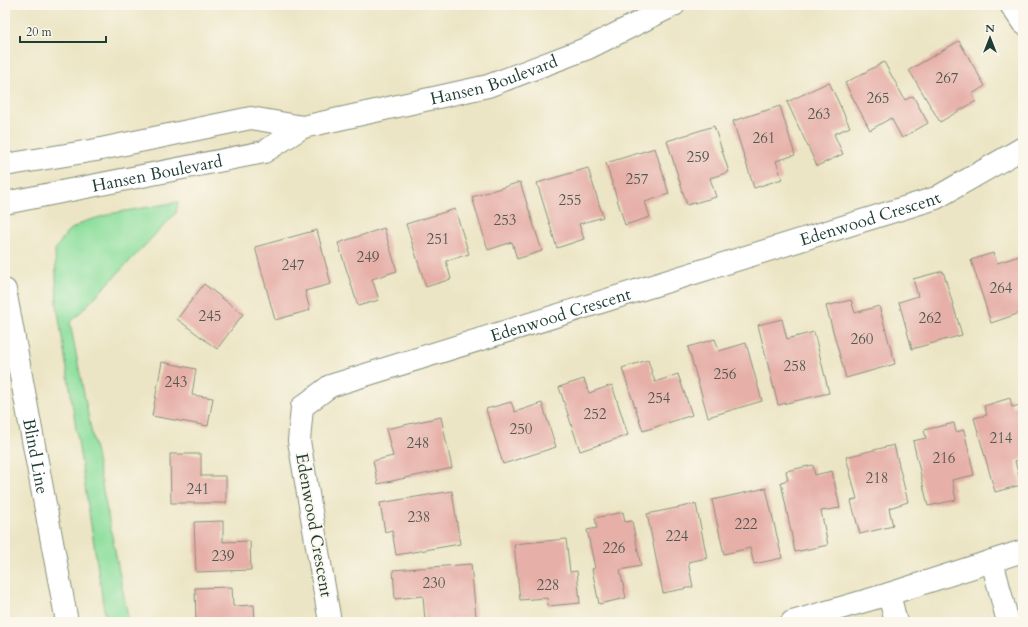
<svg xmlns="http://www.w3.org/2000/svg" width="1028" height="627" viewBox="0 0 1028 627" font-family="Cardo,serif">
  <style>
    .green { fill: #8edf9e; stroke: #568e69 }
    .building { fill: #e6afa7 }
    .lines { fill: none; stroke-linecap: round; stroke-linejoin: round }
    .minor-casing { stroke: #86917c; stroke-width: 24 }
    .tertiary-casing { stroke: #86917c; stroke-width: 24 }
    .minor { stroke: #fff; stroke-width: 22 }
    .tertiary { stroke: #fff; stroke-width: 22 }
    .labels { text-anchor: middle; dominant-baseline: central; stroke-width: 3.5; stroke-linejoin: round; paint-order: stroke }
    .number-label { font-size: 15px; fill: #515a51 }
    .street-label { font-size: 17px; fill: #1f3d34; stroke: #fbf7ec }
  </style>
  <rect width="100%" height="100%" fill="#fbf7ec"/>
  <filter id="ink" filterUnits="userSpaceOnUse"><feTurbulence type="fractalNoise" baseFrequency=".025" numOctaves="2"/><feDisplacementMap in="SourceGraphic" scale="8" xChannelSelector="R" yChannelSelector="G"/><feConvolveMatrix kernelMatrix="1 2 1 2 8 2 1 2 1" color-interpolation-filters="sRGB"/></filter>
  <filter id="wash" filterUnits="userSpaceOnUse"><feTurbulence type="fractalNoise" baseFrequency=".012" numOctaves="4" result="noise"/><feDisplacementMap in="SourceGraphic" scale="16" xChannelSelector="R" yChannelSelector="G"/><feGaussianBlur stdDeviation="0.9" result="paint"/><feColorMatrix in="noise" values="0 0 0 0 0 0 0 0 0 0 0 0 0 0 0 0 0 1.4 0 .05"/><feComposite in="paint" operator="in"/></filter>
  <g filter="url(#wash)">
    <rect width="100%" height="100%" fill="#ece5c5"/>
    <path class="green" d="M 178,202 L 176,213 L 70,323 L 129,622 L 106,622 L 57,305 L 55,250 L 67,232 L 83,222 L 114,213 Z"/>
    <g id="blocks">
      <g class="building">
        <path d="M 959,41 L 985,86 L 972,94 L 976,101 L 940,122 L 909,70 Z"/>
        <path d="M 884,62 L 905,100 L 913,96 L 928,123 L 902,138 L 891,118 L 870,130 L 845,83 Z"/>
        <path d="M 829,82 L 850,127 L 834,134 L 843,154 L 817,166 L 787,102 Z"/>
        <path d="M 780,106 L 795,155 L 776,161 L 782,179 L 754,188 L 733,121 Z"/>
        <path d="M 714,126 L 729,172 L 710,178 L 716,197 L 687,205 L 667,141 Z"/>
        <path d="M 655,148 L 669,194 L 645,202 L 650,217 L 625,225 L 606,163 Z"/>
        <path d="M 588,168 L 603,217 L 579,224 L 584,239 L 557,248 L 537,183 Z"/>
        <path d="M 520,182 L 542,251 L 517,259 L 512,242 L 488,250 L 472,197 Z"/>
        <path d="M 455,209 L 469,254 L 446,261 L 451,279 L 426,287 L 406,224 Z"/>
        <path d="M 384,228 L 397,271 L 372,279 L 379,300 L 358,306 L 338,243 Z"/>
        <path d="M 317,230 L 331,284 L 305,291 L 310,310 L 275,320 L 255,247 Z"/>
        <path d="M 993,253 L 997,263 L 1023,255 L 1023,312 L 991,323 L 971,260 Z"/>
        <path d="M 943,271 L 962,335 L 912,349 L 899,302 L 918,296 L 913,279 Z"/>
        <path d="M 204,284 L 243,314 L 217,349 L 177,319 Z"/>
        <path d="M 851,300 L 855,313 L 879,306 L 895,364 L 846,378 L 826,306 Z"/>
        <path d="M 782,319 L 787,339 L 814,332 L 829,393 L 778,405 L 758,325 Z"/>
        <path d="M 715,339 L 719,351 L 746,343 L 762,401 L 708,417 L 688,347 Z"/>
        <path d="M 648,360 L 655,382 L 678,374 L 692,415 L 643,431 L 622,368 Z"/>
        <path d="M 162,362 L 196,369 L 192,395 L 213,398 L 208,426 L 152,416 Z"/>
        <path d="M 584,379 L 589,393 L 612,385 L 628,435 L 580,451 L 559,387 Z"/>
        <path d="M 1010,398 L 1012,407 L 1021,405 L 1023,410 L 1023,459 L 1015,461 L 1021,485 L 995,492 L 974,418 L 987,415 L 984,406 Z"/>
        <path d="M 511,402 L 515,412 L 542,403 L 556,447 L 503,464 L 486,409 Z"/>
        <path d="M 441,417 L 452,468 L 378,484 L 373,461 L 393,456 L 386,429 Z"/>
        <path d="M 954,423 L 956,432 L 964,430 L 974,475 L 952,480 L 956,500 L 928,506 L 913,441 L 926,438 L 924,430 Z"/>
        <path d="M 894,445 L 908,502 L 889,508 L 893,526 L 860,534 L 851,501 L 857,499 L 846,457 Z"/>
        <path d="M 170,454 L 201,454 L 201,476 L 226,476 L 226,503 L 171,503 Z"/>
        <path d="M 813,465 L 815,475 L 832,471 L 840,508 L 821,511 L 828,545 L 795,552 L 781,482 L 788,480 L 786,471 Z"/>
        <path d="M 766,488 L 782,558 L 754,564 L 750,548 L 724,554 L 712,500 Z"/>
        <path d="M 452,491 L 460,544 L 396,555 L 392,530 L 385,532 L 380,503 Z"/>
        <path d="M 696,504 L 707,558 L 688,562 L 693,587 L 663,593 L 647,514 Z"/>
        <path d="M 623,512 L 625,522 L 632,521 L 641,566 L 620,570 L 626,598 L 599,604 L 592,569 L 595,568 L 587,530 L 597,528 L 595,518 Z"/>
        <path d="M 223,521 L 223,542 L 250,541 L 251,570 L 196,572 L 194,522 Z"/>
        <path d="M 566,539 L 570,572 L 577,571 L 580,603 L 548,606 L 547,598 L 520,600 L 514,544 Z"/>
        <path d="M 471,564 L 476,617 L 425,621 L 423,596 L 395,599 L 393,570 Z"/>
        <path d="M 232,587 L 233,606 L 254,605 L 255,622 L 196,622 L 195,588 Z"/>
      </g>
    </g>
  </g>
  <g filter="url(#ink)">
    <use href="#blocks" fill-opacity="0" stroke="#86917c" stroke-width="1"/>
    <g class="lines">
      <defs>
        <g id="minor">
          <path d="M 1011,5 L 1023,23"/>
          <path d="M 992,561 L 1008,622"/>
          <path d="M 889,594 L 896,622"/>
          <path id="s1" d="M 330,622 L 299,441 L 302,407 L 330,386 L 936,198 L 1023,148"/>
          <path d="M 792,622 L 889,594 L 1023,551"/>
        </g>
        <g id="tertiary">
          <path d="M 5,165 L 96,150 L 251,118 L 303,127"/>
          <path id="s2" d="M 5,203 L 264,152 L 303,127 L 488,86 L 588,48 L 674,5"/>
          <path id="s3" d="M 5,290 L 67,622"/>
        </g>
      </defs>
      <use href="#minor" class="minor-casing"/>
      <use href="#tertiary" class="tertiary-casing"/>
      <use href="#minor" class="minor"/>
      <use href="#tertiary" class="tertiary"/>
    </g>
  </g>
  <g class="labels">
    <g class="number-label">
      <text x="947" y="78">267</text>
      <text x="878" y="98">265</text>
      <text x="819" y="114">263</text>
      <text x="764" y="138">261</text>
      <text x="698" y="157">259</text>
      <text x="637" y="179">257</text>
      <text x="570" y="200">255</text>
      <text x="505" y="220">253</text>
      <text x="438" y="239">251</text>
      <text x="368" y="257">249</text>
      <text x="293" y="265">247</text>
      <text x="1001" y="288">264</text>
      <text x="210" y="316">245</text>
      <text x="930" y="318">262</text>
      <text x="862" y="339">260</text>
      <text x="795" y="366">258</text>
      <text x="725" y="374">256</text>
      <text x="176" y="382">243</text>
      <text x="659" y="398">254</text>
      <text x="595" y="414">252</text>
      <text x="521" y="429">250</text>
      <text x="1001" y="438">214</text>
      <text x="418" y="443">248</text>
      <text x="944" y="458">216</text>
      <text x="877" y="478">218</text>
      <text x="198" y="489">241</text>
      <text x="419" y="517">238</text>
      <text x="746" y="524">222</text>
      <text x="677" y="536">224</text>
      <text x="614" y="548">226</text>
      <text x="223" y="556">239</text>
      <text x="434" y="583">230</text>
      <text x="548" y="585">228</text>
    </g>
    <g class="street-label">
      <text stroke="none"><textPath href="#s2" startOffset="507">Hansen Boulevard</textPath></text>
      <text stroke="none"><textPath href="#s2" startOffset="155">Hansen Boulevard</textPath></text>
      <text stroke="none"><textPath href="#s1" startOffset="818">Edenwood Crescent</textPath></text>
      <text stroke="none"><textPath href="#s1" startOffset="494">Edenwood Crescent</textPath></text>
      <text stroke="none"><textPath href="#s3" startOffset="169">Blind Line</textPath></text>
      <text transform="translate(314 525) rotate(80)">Edenwood Crescent</text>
    </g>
  </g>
  <rect width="1028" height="627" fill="none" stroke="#fbf7ec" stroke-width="20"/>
  <g transform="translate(990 38)" stroke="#fbf7ec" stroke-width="3" paint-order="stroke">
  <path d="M0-3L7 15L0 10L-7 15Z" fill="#1f3d34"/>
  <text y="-6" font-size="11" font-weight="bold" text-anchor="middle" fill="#1f3d34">N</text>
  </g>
  <path d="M20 36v6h86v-6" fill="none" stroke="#1f3d34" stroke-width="2"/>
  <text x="26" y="36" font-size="12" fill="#1f3d34" stroke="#fbf7ec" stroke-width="3" paint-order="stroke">20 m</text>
</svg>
